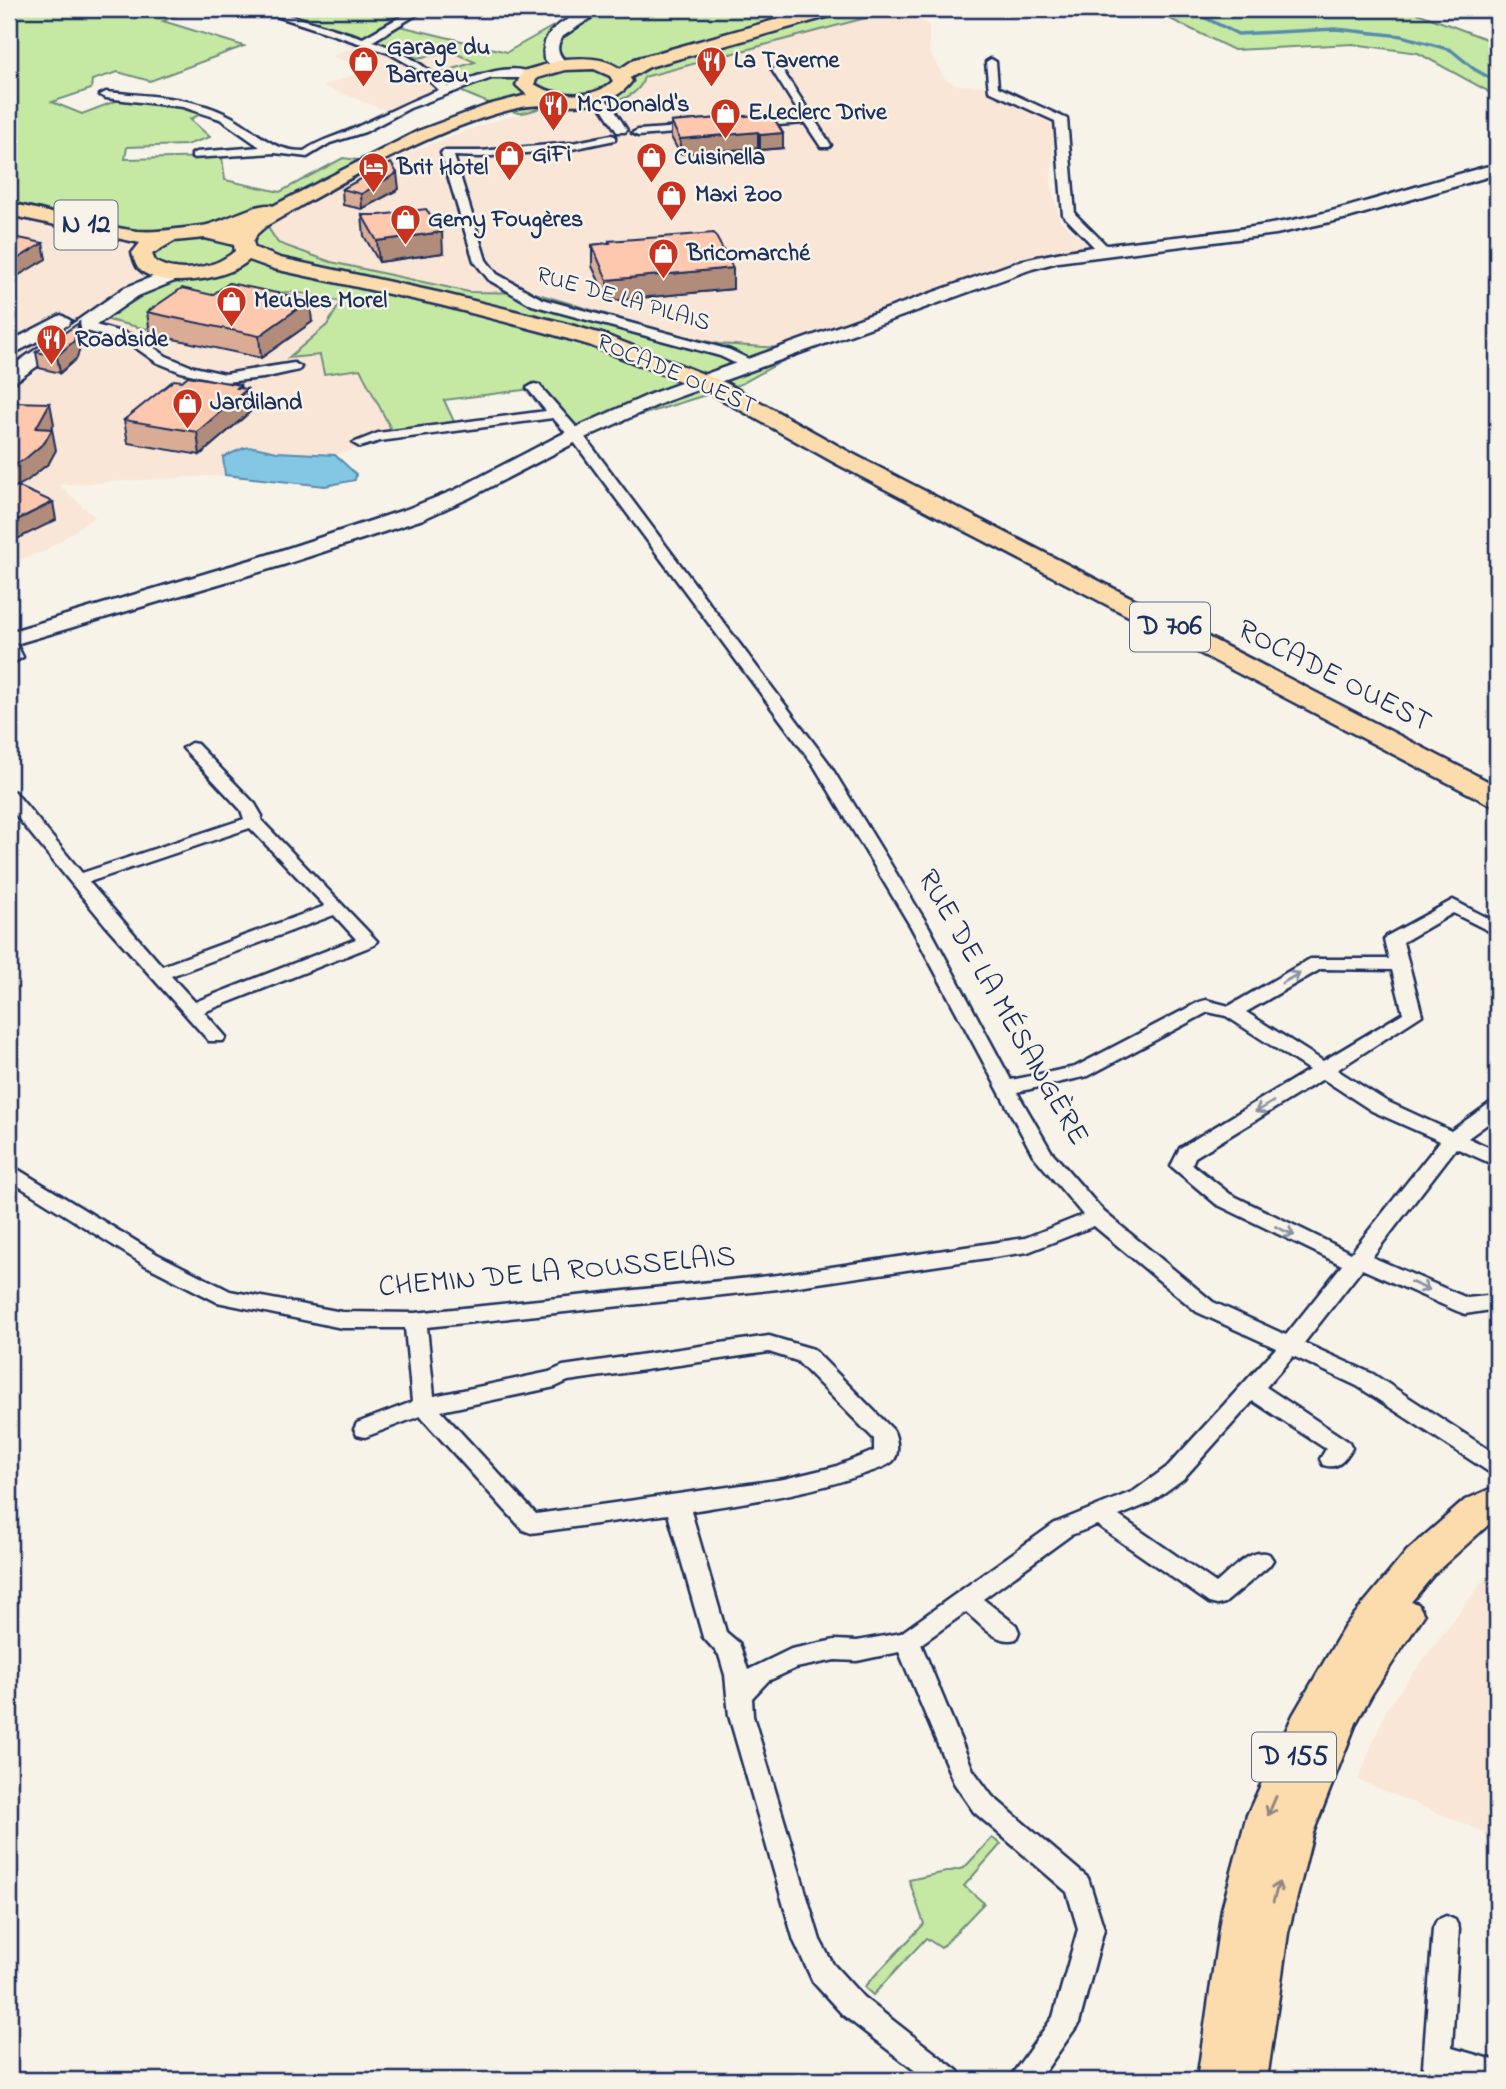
<svg xmlns="http://www.w3.org/2000/svg" width="1506" height="2089" viewBox="0 0 1506 2089" font-family="'Indie Flower',sans-serif">
  <style>
    .built { fill: #f9e6d7 }
    .green { fill: #c5e9a3; stroke: #708c80; stroke-width: 2 }
    .water { fill: #83c7e4; stroke: #598aae; stroke-width: 2 }
    .lines { fill: none; stroke-linecap: round; stroke-linejoin: round }
    .stream { stroke: #598aae; stroke-width: 3.5 }
    .street-casing { stroke: #1b2f5e; stroke-width: 5 }
    .secondary-casing { stroke: #1b2f5e; stroke-width: 5 }
    .primary-casing { stroke: #1b2f5e; stroke-width: 5 }
    .highway-casing { stroke: #1b2f5e; stroke-width: 5 }
    .street { fill: #f7f3e8; fill-rule: evenodd }
    .secondary { fill: #f7f3e8; fill-rule: evenodd }
    .primary { fill: #fcdcac; fill-rule: evenodd }
    .highway { fill: #fcdcac; fill-rule: evenodd }
    .wall { fill: #daac96; stroke: #1b2f5e; stroke-width: 2 }
    .shaded-wall { fill: #b18c7a; stroke: #1b2f5e; stroke-width: 2 }
    .building { fill: #fdc8ae; stroke: #1b2f5e; stroke-width: 2 }
    .oneway { stroke: #8991a3 }
    .oneway2 { stroke: #8c8685 }
    .labels { text-anchor: middle; dominant-baseline: central; stroke-width: 5; stroke-linejoin: round; paint-order: stroke }
    .far-poi-label { font-size: 24px; font-weight: bold; fill: #1b2f5e; stroke: #f7f3e8; text-anchor: start }
    .far-street-label { font-size: 24px; fill: #1b2f5e; stroke: #f7f3e8 }
    .shield { fill: #f7f3e8; stroke: #5d6a87; stroke-width: 2 }
    .shield-label { font-size: 28px; font-weight: bold; fill: #1b2f5e }
    .street-label { font-size: 30px; fill: #1b2f5e; stroke: #f7f3e8 }
  </style>
  <rect width="100%" height="100%" fill="#f7f3e8"/>
  <filter id="ink" filterUnits="userSpaceOnUse"><feTurbulence type="fractalNoise" baseFrequency=".0143" numOctaves="2"/><feDisplacementMap in="SourceGraphic" scale="14" xChannelSelector="R" yChannelSelector="G"/><feConvolveMatrix kernelMatrix="1 2 1 2 8 2 1 2 1" color-interpolation-filters="sRGB"/></filter>
  <g filter="url(#ink)">
    <g class="built">
      <path d="M 900,9 L 929,25 L 929,52 L 944,78 L 957,85 L 987,86 L 1006,101 L 1040,114 L 1054,123 L 1051,183 L 1059,219 L 1090,248 L 780,348 L 719,344 L 662,331 L 535,293 L 469,292 L 331,262 L 278,243 L 267,227 L 381,163 L 488,123 L 553,105 L 588,105 L 613,101 L 643,77 Z"/>
      <path d="M 354,33 L 417,58 L 453,52 L 476,61 L 438,75 L 451,87 L 387,111 L 323,86 L 369,69 L 332,56 L 352,48 L 337,39 Z"/>
      <path d="M 9,201 L 134,231 L 168,281 L 105,318 L 185,302 L 265,298 L 275,292 L 292,292 L 342,302 L 327,325 L 289,357 L 320,355 L 325,374 L 360,369 L 392,431 L 372,445 L 335,455 L 277,452 L 254,447 L 222,471 L 225,475 L 59,485 L 95,517 L 43,552 L 9,563 Z"/>
      <path d="M 1497,1562 L 1497,1860 L 1484,1832 L 1358,1780 L 1387,1708 Z"/>
    </g>
    <g class="green">
      <path d="M 9,9 L 191,9 L 163,21 L 244,46 L 150,81 L 118,72 L 92,80 L 91,89 L 52,102 L 82,114 L 121,99 L 210,110 L 190,119 L 210,137 L 186,145 L 127,147 L 125,159 L 222,157 L 225,180 L 280,192 L 343,158 L 381,163 L 267,226 L 278,243 L 331,262 L 469,292 L 535,293 L 662,331 L 719,344 L 780,348 L 795,354 L 741,384 L 590,431 L 549,412 L 531,389 L 444,400 L 456,426 L 392,431 L 360,369 L 324,374 L 320,355 L 288,358 L 327,325 L 341,302 C 317,297 287,285 265,298 L 185,302 L 146,329 L 104,319 L 168,281 L 134,231 L 9,201 Z"/>
      <path d="M 271,9 L 426,9 L 400,26 L 507,52 L 584,9 L 899,9 L 644,77 C 636,111 578,103 552,105 C 541,106 531,113 520,113 C 511,113 464,93 454,88 C 448,85 443,78 437,74 L 475,62 L 453,52 L 417,58 L 354,33 Z"/>
      <path d="M 1150,9 L 1412,11 L 1497,43 L 1497,100 L 1486,90 L 1418,53 L 1353,44 L 1234,50 Z"/>
      <path d="M 992,1838 L 1001,1844 L 964,1886 L 984,1903 L 941,1948 L 926,1938 L 873,1995 L 864,1987 L 924,1924 L 909,1880 L 964,1868 Z"/>
    </g>
    <path class="water" d="M 254,447 L 277,452 L 335,455 L 356,474 L 355,480 L 325,486 L 225,475 L 223,457 L 244,448 Z"/>
    <g class="lines">
      <path class="stream" d="M 1187,9 L 1238,34 L 1336,29 L 1402,36 L 1451,50 L 1474,69 L 1497,82"/>
      <defs>
        <g id="street">
          <path d="M 255,9 L 270,9 L 363,38 L 414,9 L 426,9 L 373,41 C 403,51 425,65 448,87 C 471,78 512,60 534,75 L 529,78 L 492,78 L 410,108 L 365,132 L 330,143 L 307,157 L 275,153 L 192,158 L 192,154 L 196,152 L 260,147 L 220,119 L 183,107 L 106,98 L 100,95 L 106,92 C 146,96 191,96 228,115 C 257,129 268,151 304,151 C 323,138 339,136 359,126 C 386,114 411,100 439,90 L 417,69 L 389,53 Z"/>
          <path d="M 991,59 L 996,62 L 998,87 L 1067,119 L 1075,214 L 1109,248 L 1109,254 L 1101,254 L 1063,215 L 1055,121 L 989,91 L 986,62 Z"/>
          <path d="M 777,67 L 781,68 L 831,145 L 829,147 L 821,147 L 805,123 L 751,127 L 745,124 L 751,121 L 801,116 L 772,70 Z"/>
          <path d="M 593,95 L 601,95 L 612,106 L 627,130 L 625,132 L 617,132 L 603,110 L 591,97 Z"/>
          <path d="M 696,126 L 702,129 L 700,131 L 638,136 L 632,133 L 638,130 Z"/>
          <path d="M 611,135 L 615,136 L 615,140 L 572,149 L 480,157 L 454,156 L 486,260 L 497,274 L 542,299 L 730,350 L 755,362 L 755,368 L 745,368 L 720,356 L 532,305 L 489,280 L 474,261 L 441,153 L 443,151 L 480,151 L 572,143 Z"/>
          <path d="M 81,321 L 139,337 L 166,356 L 190,366 L 225,374 L 294,363 L 301,367 L 299,370 L 263,378 L 225,382 L 181,372 L 156,362 L 129,343 L 76,328 L 76,322 Z"/>
          <path d="M 534,384 L 539,385 L 584,436 L 828,762 L 929,927 L 1011,1080 L 1075,1067 L 1199,1002 L 1206,1000 L 1229,1006 L 1310,959 L 1389,959 L 1384,940 L 1387,936 L 1453,900 L 1497,923 L 1497,935 L 1453,913 L 1403,942 L 1422,1015 L 1337,1070 L 1386,1101 L 1451,1131 L 1490,1103 L 1497,1102 L 1497,1117 L 1468,1138 L 1497,1151 L 1497,1166 L 1456,1148 L 1372,1257 L 1467,1298 L 1497,1295 L 1497,1309 L 1465,1314 L 1457,1311 L 1362,1269 L 1304,1343 L 1373,1374 L 1497,1455 L 1497,1474 L 1489,1472 L 1357,1386 L 1293,1356 L 1266,1387 L 1349,1442 L 1352,1448 C 1345,1460 1338,1470 1323,1465 L 1320,1459 L 1326,1449 L 1253,1401 L 1183,1479 L 1150,1503 L 1119,1516 L 1216,1583 C 1231,1571 1250,1547 1269,1554 L 1273,1560 L 1269,1566 L 1225,1603 L 1217,1605 L 1209,1603 L 1097,1525 L 1071,1535 L 983,1599 L 1016,1625 L 1019,1632 L 1016,1639 C 996,1645 980,1623 966,1612 L 921,1644 L 973,1770 L 992,1796 L 1088,1878 L 1104,1929 L 1079,2023 L 1039,2080 L 1008,2080 L 1053,2017 L 1078,1929 L 1067,1892 L 974,1812 L 954,1783 L 899,1652 L 857,1661 L 835,1660 L 796,1668 L 768,1681 L 752,1698 L 753,1716 L 820,1940 L 833,1964 L 863,1997 L 958,2071 L 962,2080 L 927,2080 L 843,2015 L 813,1982 L 794,1941 L 729,1716 L 725,1675 L 719,1655 L 703,1637 L 668,1514 L 531,1533 L 523,1530 L 420,1416 L 365,1437 L 357,1435 L 354,1429 L 357,1423 L 412,1402 L 405,1328 L 342,1328 L 217,1302 L 143,1264 L 9,1180 L 9,1164 L 157,1254 L 230,1291 L 342,1312 L 415,1313 L 778,1275 L 1025,1238 L 1083,1215 L 1033,1155 L 911,927 L 813,764 L 574,442 L 553,418 L 380,441 L 360,447 L 353,443 L 378,433 L 546,411 L 527,388 ZM 1321,969 L 1392,970 L 1403,1013 L 1323,1061 L 1246,1012 ZM 1208,1012 L 1226,1016 L 1309,1070 L 1180,1148 L 1171,1166 L 1216,1204 L 1342,1265 L 1286,1335 L 1213,1302 L 1104,1212 L 1051,1151 L 1017,1092 L 1088,1076 ZM 1323,1079 L 1372,1111 L 1440,1141 L 1351,1253 L 1230,1194 L 1192,1164 L 1195,1157 ZM 1094,1226 L 1197,1312 L 1276,1348 L 1167,1467 L 1134,1491 L 1055,1523 L 901,1633 L 857,1641 L 835,1640 L 791,1649 L 748,1670 L 739,1643 L 726,1632 L 691,1511 C 749,1502 808,1494 864,1474 C 872,1471 887,1467 893,1461 C 900,1454 897,1437 893,1430 L 813,1349 L 769,1336 L 563,1366 L 549,1372 L 434,1396 L 427,1327 L 778,1289 L 1028,1252 ZM 769,1352 L 797,1361 L 874,1439 L 874,1451 L 834,1467 L 784,1479 L 536,1514 L 441,1411 L 555,1387 L 568,1381 Z"/>
          <path d="M 9,639 L 15,641 L 23,657 L 9,665 Z"/>
          <path d="M 191,743 L 197,744 L 255,804 L 262,816 L 261,820 L 377,941 L 374,945 L 204,1012 L 226,1037 L 223,1041 L 209,1041 L 107,927 L 9,807 L 9,791 L 15,792 L 82,873 L 244,819 L 241,810 L 183,748 ZM 250,828 L 325,906 L 162,966 L 89,882 ZM 334,915 L 356,939 L 195,1002 L 171,976 Z"/>
          <path d="M 1446,1916 L 1455,1920 L 1459,1928 L 1452,2048 L 1497,2061 L 1497,2080 L 1474,2080 L 1450,2073 L 1450,2080 L 1422,2080 L 1433,1928 L 1437,1920 Z"/>
        </g>
        <g id="secondary">
          <path d="M 586,9 L 604,9 L 562,37 C 554,50 560,55 568,65 L 566,68 L 554,68 L 544,59 C 540,29 563,23 586,9 Z"/>
          <path d="M 1497,164 L 1497,174 L 1348,218 L 1276,234 L 1058,262 L 1032,269 L 667,401 L 582,439 L 469,498 L 423,519 L 283,565 L 9,646 L 9,632 L 267,555 L 407,509 L 455,490 L 568,431 L 653,393 L 1020,261 C 1104,240 1191,239 1277,223 C 1352,210 1423,182 1497,164 Z"/>
          <path d="M 175,268 L 182,270 L 184,274 L 182,278 L 138,296 L 16,381 L 9,383 L 9,368 L 124,288 Z"/>
          <path d="M 61,315 L 71,321 L 68,325 L 9,356 L 9,342 Z"/>
        </g>
        <g id="primary">
          <path d="M 565,59 C 591,57 616,58 632,81 C 606,117 554,99 517,108 C 430,129 343,182 266,226 L 257,234 L 253,242 L 255,248 L 280,258 L 441,293 L 560,322 L 605,335 L 726,383 L 851,453 L 1497,786 L 1497,805 L 1487,803 L 835,463 L 710,393 L 589,345 L 544,332 L 440,305 L 274,269 L 249,260 C 228,280 160,291 138,268 C 135,264 134,258 132,253 L 140,243 L 9,215 L 9,203 C 51,212 94,225 137,231 C 158,233 181,228 202,226 C 221,224 260,200 273,206 L 418,131 L 488,105 L 527,95 L 516,85 L 523,71 ZM 594,69 L 610,76 L 613,81 C 595,100 555,97 534,84 L 537,78 L 565,70 ZM 205,238 L 234,245 L 235,251 C 216,268 177,276 155,261 L 152,254 L 174,241 Z"/>
          <path d="M 1497,1486 L 1497,1517 L 1435,1573 L 1411,1602 L 1418,1604 L 1424,1615 L 1372,1694 L 1356,1723 L 1313,1833 L 1288,1933 L 1267,2080 L 1197,2080 L 1222,1909 L 1247,1815 L 1293,1715 L 1345,1626 L 1407,1551 L 1465,1500 Z"/>
        </g>
        <path id="highway" d="M 814,9 L 843,9 L 841,13 L 649,67 L 628,79 L 614,79 L 611,75 L 635,59 Z"/>
      </defs>
      <use href="#street" class="street-casing"/>
      <use href="#secondary" class="secondary-casing"/>
      <use href="#primary" class="primary-casing"/>
      <use href="#highway" class="highway-casing"/>
      <use href="#street" class="street"/>
      <use href="#secondary" class="secondary"/>
      <use href="#primary" class="primary"/>
      <use href="#highway" class="highway"/>
    </g>
    <g class="wall">
      <path d="M 771,114 L 783,148 L 760,150 L 758,148 L 680,154 L 671,137 L 671,122 Z"/>
      <path d="M 342,189 L 399,189 L 362,209 L 343,205 Z"/>
      <path d="M 362,215 L 443,253 L 379,262 L 364,236 Z"/>
      <path d="M 609,241 L 733,289 L 608,301 L 592,266 L 592,245 L 609,243 Z"/>
      <path d="M 212,295 L 312,322 L 261,358 L 150,334 L 147,312 Z"/>
      <path d="M 79,323 L 82,340 L 77,358 L 60,373 L 39,368 L 36,352 Z"/>
      <path d="M 182,381 L 240,385 L 250,412 L 200,455 L 128,443 L 124,420 Z"/>
    </g>
    <g class="shaded-wall">
      <path d="M 758,132 L 758,148 L 680,154 L 680,139 Z"/>
      <path d="M 783,133 L 783,148 L 760,150 L 760,135 Z"/>
      <path d="M 397,173 L 399,189 L 362,209 L 361,194 Z"/>
      <path d="M 442,232 L 443,253 L 379,262 L 377,241 Z"/>
      <path d="M 43,243 L 46,259 L 9,281 L 9,264 Z"/>
      <path d="M 733,268 L 733,289 L 608,301 L 607,280 Z"/>
      <path d="M 310,300 L 312,322 L 261,358 L 259,336 Z"/>
      <path d="M 79,323 L 82,340 L 77,358 L 60,373 L 57,356 Z"/>
      <path d="M 240,385 L 241,395 L 247,389 L 250,412 L 200,455 L 197,432 Z"/>
      <path d="M 50,403 L 54,424 L 42,444 L 52,429 L 56,450 L 49,463 L 27,481 L 9,491 L 9,467 Z"/>
      <path d="M 53,502 L 56,520 L 9,543 L 9,524 Z"/>
    </g>
    <g class="building">
      <path d="M 771,114 L 783,133 L 760,135 L 758,132 L 680,139 L 671,122 Z"/>
      <path d="M 391,163 L 397,173 L 361,194 L 342,189 Z"/>
      <path d="M 426,209 L 442,232 L 377,241 L 362,215 L 380,215 Z"/>
      <path d="M 714,233 L 733,268 L 607,280 L 592,245 L 610,243 L 609,241 Z"/>
      <path d="M 9,236 L 43,243 L 9,264 Z"/>
      <path d="M 229,283 L 310,300 L 259,336 L 147,312 L 182,288 L 212,295 Z"/>
      <path d="M 79,323 L 74,341 L 57,356 L 36,352 Z"/>
      <path d="M 188,376 L 240,385 L 237,388 L 247,389 L 197,432 L 124,420 L 174,380 L 182,381 Z"/>
      <path d="M 9,402 L 50,403 L 36,428 L 52,429 L 45,442 L 24,460 L 9,467 Z"/>
      <path d="M 17,486 L 53,502 L 9,524 L 9,491 Z"/>
    </g>
    <defs><path id="oneway-shaft" d="M-6 0H5M1.5-3L5.5 0L1.5 3" fill="none" stroke-width="1.6" stroke-linecap="round" stroke-linejoin="round" transform="scale(1.75)"/></defs>
    <g class="oneway">
      <use href="#oneway-shaft" transform="translate(1291 978) rotate(-30)"/>
      <use href="#oneway-shaft" transform="translate(1264 1107) rotate(149)"/>
      <use href="#oneway-shaft" transform="translate(1285 1231) rotate(25)"/>
      <use href="#oneway-shaft" transform="translate(1420 1286) rotate(23)"/>
    </g>
    <g class="oneway2">
      <use href="#oneway-shaft" transform="translate(1272 1806) rotate(113)"/>
      <use href="#oneway-shaft" transform="translate(1276 1892) rotate(-74)"/>
    </g>
  </g>
  <defs>
    <symbol id="restaurant-pin" viewBox="-11 -11 22 30"><path d="M0 17L-7.5 6A9.5 9.5 0 1 1 7.5 6Z" fill="#c8321e" stroke="#f7f3e8"/><path d="M-5-6h1v4h1v-4h1v4h1v-4h1v5L-1.5 .5V6h-2V.5L-5-1ZM5-6V6H3V1.5H1.5Q1.5-4 5-6Z" fill="#fff"/></symbol>
    <symbol id="shop-pin" viewBox="-11 -11 22 30"><path d="M0 17L-7.5 6A9.5 9.5 0 1 1 7.5 6Z" fill="#c8321e" stroke="#f7f3e8"/><path d="M-5-2.5h2.3a2.7 3.5 0 0 1 5.4 0H5L5.5 6h-11ZM-1.5-2.5h3a1.5 2.3 0 0 0-3 0Z" fill="#fff"/></symbol>
    <symbol id="hotel-pin" viewBox="-11 -11 22 30"><path d="M0 17L-7.5 6A9.5 9.5 0 1 1 7.5 6Z" fill="#c8321e" stroke="#f7f3e8"/><path d="M-6-4.5h1.5V1H6V5H4.5V3h-9V5H-6ZM-4 0a1.8 1.8 0 1 1 3.6 0ZM.5 0V-2.5h3Q6-2.5 6 0Z" fill="#fff"/></symbol>
  </defs>
  <g fill-rule="evenodd">
    <use href="#restaurant-pin" x="694" y="44" width="35" height="47"/>
    <use href="#shop-pin" x="346" y="44" width="35" height="47"/>
    <use href="#restaurant-pin" x="536" y="88" width="35" height="47"/>
    <use href="#shop-pin" x="708" y="96" width="35" height="47"/>
    <use href="#shop-pin" x="492" y="138" width="35" height="47"/>
    <use href="#shop-pin" x="634" y="140" width="35" height="47"/>
    <use href="#hotel-pin" x="356" y="150" width="35" height="47"/>
    <use href="#shop-pin" x="654" y="178" width="35" height="47"/>
    <use href="#shop-pin" x="388" y="202" width="35" height="47"/>
    <use href="#shop-pin" x="646" y="236" width="35" height="47"/>
    <use href="#shop-pin" x="214" y="284" width="35" height="47"/>
    <use href="#restaurant-pin" x="34" y="322" width="35" height="47"/>
    <use href="#shop-pin" x="170" y="386" width="35" height="47"/>
  </g>
  <g class="labels">
    <g class="far-poi-label">
      <text x="387" y="48">Garage du<tspan x="387" dy="28">Barreau</tspan></text>
      <text x="734" y="61">La Taverne</text>
      <text x="577" y="105">McDonald's</text>
      <text x="748" y="113">E.Leclerc Drive</text>
      <text x="532" y="155">GiFi</text>
      <text x="674" y="158">Cuisinella</text>
      <text x="397" y="168">Brit Hotel</text>
      <text x="695" y="195">Maxi Zoo</text>
      <text x="428" y="220">Gemy Fougères</text>
      <text x="687" y="254">Bricomarché</text>
      <text x="254" y="301">Meubles Morel</text>
      <text x="75" y="340">Roadside</text>
      <text x="210" y="403">Jardiland</text>
    </g>
    <g class="far-street-label">
      <text transform="translate(623 300) rotate(16)">RUE DE LA PILAIS</text>
      <text transform="translate(676 375) rotate(23)">ROCADE OUEST</text>
    </g>
    <g class="shield">
      <rect x="54.5" y="200.5" width="63" height="49" rx="5"/>
      <rect x="1130" y="602.5" width="80" height="49" rx="5"/>
      <rect x="1252" y="1732.5" width="84" height="49" rx="5"/>
    </g>
    <g class="shield-label">
      <text x="86" y="225">N 12</text>
      <text x="1170" y="627">D 706</text>
      <text x="1294" y="1757">D 155</text>
    </g>
    <g class="street-label">
      <text transform="translate(1334 677) rotate(27)">ROCADE OUEST</text>
      <text transform="translate(1002 1008) rotate(60)">RUE DE LA MÉSANGÈRE</text>
      <text transform="translate(557 1273) rotate(-5)">CHEMIN DE LA ROUSSELAIS</text>
    </g>
  </g>
  <rect width="1506" height="2089" fill="none" stroke="#f7f3e8" stroke-width="35"/>
  <rect x="18" y="18" width="1471" height="2054" fill="none" stroke="#1b2f5e" stroke-width="2.5" filter="url(#ink)"/>
</svg>
